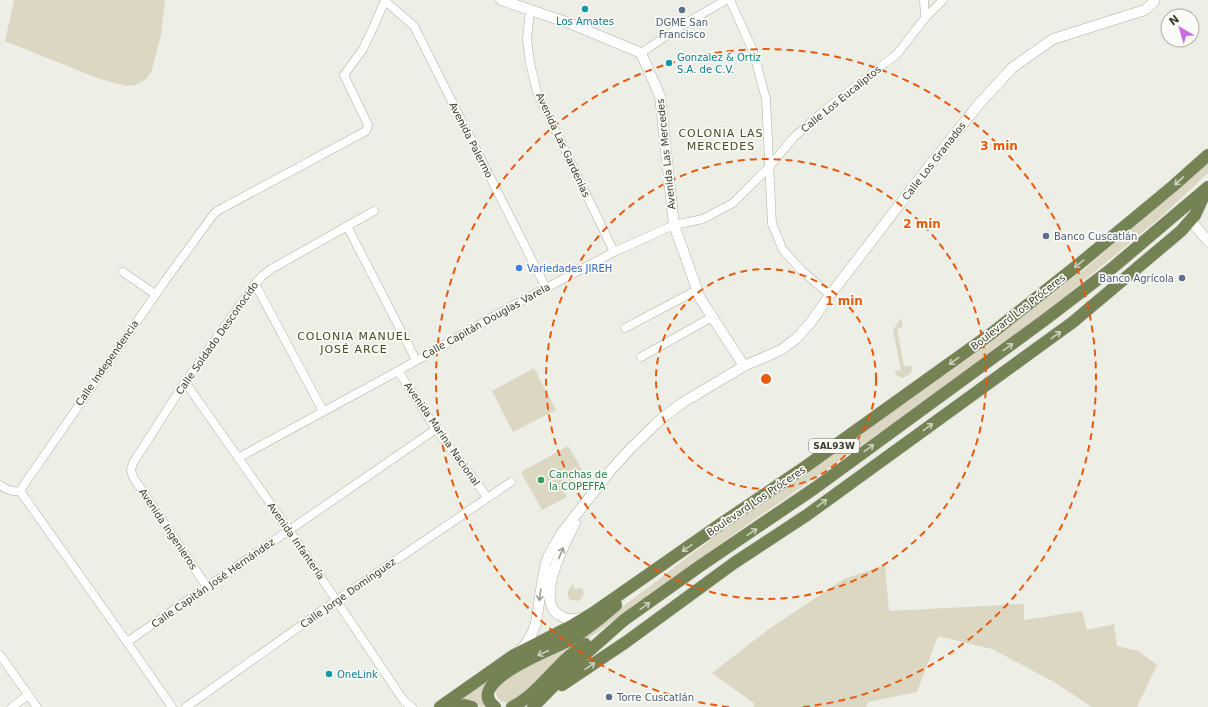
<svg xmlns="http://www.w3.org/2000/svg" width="1208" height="707" viewBox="0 0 1208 707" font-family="'DejaVu Sans',sans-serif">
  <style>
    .green { fill: #dcd7c2 }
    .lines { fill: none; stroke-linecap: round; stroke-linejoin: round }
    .minor-casing { stroke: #afb2a5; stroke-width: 9 }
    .tertiary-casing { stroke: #afb2a5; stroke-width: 11 }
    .trunk-casing { stroke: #c7c9c3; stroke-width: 13 }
    .minor { stroke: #fff; stroke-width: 8 }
    .tertiary { stroke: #fff; stroke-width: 10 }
    .trunk { stroke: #758253; stroke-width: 12 }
    .oneway { stroke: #cbd0be }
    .oneway2 { stroke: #9c9e93 }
    .ring { fill: none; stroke: #e8590c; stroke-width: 2; stroke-dasharray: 7 5 }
    .culture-dot { fill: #0f9aa8; stroke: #fafaf7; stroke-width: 1.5 }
    .service-dot { fill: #5c6f8a; stroke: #fafaf7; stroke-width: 1.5 }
    .shop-dot { fill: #3f7fe0; stroke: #fafaf7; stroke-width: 1.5 }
    .leisure-dot { fill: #2e9e5b; stroke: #fafaf7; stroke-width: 1.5 }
    .labels { text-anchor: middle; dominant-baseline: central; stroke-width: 3.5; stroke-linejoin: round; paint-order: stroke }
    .shield { fill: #fafaf7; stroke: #727665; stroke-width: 1 }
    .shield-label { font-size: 9px; font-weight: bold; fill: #383e27 }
    .culture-label { font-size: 10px; fill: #0d838f; stroke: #fafaf7; text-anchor: start }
    .service-label { font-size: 10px; fill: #4e5e75; stroke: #fafaf7; text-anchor: start }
    .street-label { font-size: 10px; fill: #383e27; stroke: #fafaf7 }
    .shop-label { font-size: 10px; fill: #366cbe; stroke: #fafaf7; text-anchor: start }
    .leisure-label { font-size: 10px; fill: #27864d; stroke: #fafaf7; text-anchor: start }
    .neighbourhood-label { font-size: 11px; letter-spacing: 1px; fill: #434e24; stroke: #fafaf7 }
    .centre { fill: #e8590c; stroke: #fafaf7; stroke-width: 2 }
    .ring-label { font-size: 12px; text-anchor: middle; font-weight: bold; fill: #e8590c; stroke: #fafaf7; stroke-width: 3.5; stroke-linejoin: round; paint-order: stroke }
  </style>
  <rect width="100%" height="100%" fill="#edeee6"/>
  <g class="green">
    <path d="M 14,0 L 165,0 L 161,35 L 151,73 L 145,80 L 135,85 L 127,86 L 100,79 L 5,41 Z"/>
    <path d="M 1208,162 L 1208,173 L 1161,217 L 1074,289 L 1019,333 L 895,422 L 744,527 L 578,646 L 546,674 L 512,702 C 498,704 493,696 498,684 L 617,611 L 734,522 L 1023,316 L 1087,267 L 1183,184 Z"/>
    <path d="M 901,318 L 903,327 L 897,329 L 904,366 L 911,366 L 912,370 L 910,374 L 903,378 L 896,375 L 894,372 L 901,370 L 893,330 Z"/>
    <path d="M 534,368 L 556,410 L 513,432 L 492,391 Z"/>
    <path d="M 568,446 L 585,475 L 561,487 L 567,497 L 542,510 L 521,472 Z"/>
    <path d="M 885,565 L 889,611 L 1024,604 L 1024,620 L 1082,611 L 1087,630 L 1114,624 L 1117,646 L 1138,651 L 1157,665 L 1137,707 L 1092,707 L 1054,682 L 992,649 L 938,636 L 917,692 L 868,702 L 866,707 L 753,707 L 755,704 L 712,673 L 769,629 L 844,579 Z"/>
    <path d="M 573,584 L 575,589 L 582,588 L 584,594 L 581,599 L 578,601 L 570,600 C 565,593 569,589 573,584 Z"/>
    <path d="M 486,681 L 487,683 C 480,691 481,699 487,707 L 481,707 C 475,699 468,701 459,699 Z"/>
  </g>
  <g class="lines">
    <defs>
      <g id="minor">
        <path d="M 730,0 L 753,51 L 766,99 L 772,224 L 783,250 L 801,270 L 830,295"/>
        <path d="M 924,0 L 925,18"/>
        <path d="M 385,1 L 414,26 L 546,288"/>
        <path d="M 530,10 L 527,39 L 530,63 L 537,92 L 614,252"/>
        <path d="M 641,53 L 681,26 L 726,0"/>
        <path d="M 347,226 L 416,360"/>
        <path d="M 123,272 L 155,294"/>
        <path d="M 255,284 L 323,411"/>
        <path d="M 625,328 L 697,290"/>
        <path d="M 641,357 L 712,317"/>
        <path d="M 398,371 L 436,429 L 487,497"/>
        <path d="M 185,382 L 289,530 L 404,701 L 412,707"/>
        <path d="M 238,458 L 398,371 L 512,306 L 614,252 L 674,225 L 703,219 L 733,203 L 769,167 L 793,138 L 825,110 L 897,54 L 925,18 L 943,0"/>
        <path d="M 0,485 C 7,490 12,492 20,491"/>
        <path d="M 20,491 L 21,489 L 165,281 L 213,215 L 217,211 L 366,131 L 368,125 L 344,75 L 363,49 L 373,28 L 385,0"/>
        <path d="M 20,491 L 127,642 L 172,707"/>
        <path d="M 207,587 L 133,477 L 131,470 L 133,463 L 185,382 L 255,284 L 262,276 L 273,268 L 374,211"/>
        <path d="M 127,642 L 436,429"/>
        <path d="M 0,655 L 37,707"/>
        <path d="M 12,707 L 28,695"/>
        <path d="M 186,707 L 337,600 L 511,482"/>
      </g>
      <g id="tertiary">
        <path d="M 501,0 L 569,23 L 641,53 L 660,96 L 674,225 L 700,298 L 744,366"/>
        <path d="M 1191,221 L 1208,241"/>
        <path d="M 575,523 C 565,543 541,588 553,609 C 554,611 557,614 560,615 C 567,621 575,620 583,617"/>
        <path d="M 519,651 L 525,645 L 531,636 L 536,623 L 542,583 L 546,563 L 548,557 L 561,534 L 611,470 L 630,449 L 661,419 L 682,403 L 744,366 L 781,350 L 797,338 L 811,322 L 830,295 L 930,165 L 979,104 L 1012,68 L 1053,39 L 1145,10 L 1154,2 L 1154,0"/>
      </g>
      <g id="trunk">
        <path d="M 562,685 L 626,642 L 734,563 L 807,515 L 1073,322 L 1181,231 L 1195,215 L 1206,191"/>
        <path d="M 440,707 L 514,655 L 573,625 L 593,613 L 725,521 L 805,467 L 992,333 L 1079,264 L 1172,187 L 1208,155"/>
        <path d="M 457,707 L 464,705 L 472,707"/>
        <path d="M 495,707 C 462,683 552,649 566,642 C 584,632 600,619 616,605"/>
        <path d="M 512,707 C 530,698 543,682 557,668 C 565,659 575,651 585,644"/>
        <path d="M 533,707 L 580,659 L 624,620 L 700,566 L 815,488 L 1046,319 L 1110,270 L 1208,187"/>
      </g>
    </defs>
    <use href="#minor" class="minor-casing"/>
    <use href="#tertiary" class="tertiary-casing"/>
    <use href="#trunk" class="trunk-casing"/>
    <use href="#minor" class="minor"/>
    <use href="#tertiary" class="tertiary"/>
    <use href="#trunk" class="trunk"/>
  </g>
  <defs><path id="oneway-shaft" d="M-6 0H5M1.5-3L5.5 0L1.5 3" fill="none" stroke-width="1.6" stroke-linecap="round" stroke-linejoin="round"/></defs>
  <g class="oneway">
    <use href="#oneway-shaft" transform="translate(1179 181) rotate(137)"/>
    <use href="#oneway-shaft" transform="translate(1079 264) rotate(141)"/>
    <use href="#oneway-shaft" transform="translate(1056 335) rotate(-36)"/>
    <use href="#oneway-shaft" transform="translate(1008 347) rotate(-36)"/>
    <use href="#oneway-shaft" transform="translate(954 361) rotate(144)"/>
    <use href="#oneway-shaft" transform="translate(928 427) rotate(-36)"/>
    <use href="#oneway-shaft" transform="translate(869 448) rotate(-36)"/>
    <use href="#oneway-shaft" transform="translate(822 503) rotate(-37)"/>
    <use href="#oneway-shaft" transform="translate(752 532) rotate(-34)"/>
    <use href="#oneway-shaft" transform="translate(687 548) rotate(145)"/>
    <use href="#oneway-shaft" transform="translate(645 606) rotate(-35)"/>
    <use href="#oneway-shaft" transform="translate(543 653) rotate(155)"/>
    <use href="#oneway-shaft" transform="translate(590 666) rotate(-34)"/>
  </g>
  <g class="oneway2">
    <use href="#oneway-shaft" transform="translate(561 553) rotate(-68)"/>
    <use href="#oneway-shaft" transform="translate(540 595) rotate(98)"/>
  </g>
  <g class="ring">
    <circle cx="766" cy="379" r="110"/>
    <circle cx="766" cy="379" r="220"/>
    <path d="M729 707A330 330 0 1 1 803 707"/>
  </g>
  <g class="culture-dot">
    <circle cx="585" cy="9" r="4"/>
    <circle cx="669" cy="63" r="4"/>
    <circle cx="329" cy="674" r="4"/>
  </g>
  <g class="service-dot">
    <circle cx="682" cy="10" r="4"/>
    <circle cx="1046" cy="236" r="4"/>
    <circle cx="1182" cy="278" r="4"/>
    <circle cx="609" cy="697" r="4"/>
  </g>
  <circle class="shop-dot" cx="519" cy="268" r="4"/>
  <circle class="leisure-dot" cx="541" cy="480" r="4"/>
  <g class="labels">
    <rect class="shield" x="809" y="439" width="50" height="14" rx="3"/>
    <g class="shield-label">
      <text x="834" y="446">SAL93W</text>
    </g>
    <g class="culture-label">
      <text x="585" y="21" text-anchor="middle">Los Amates</text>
      <text x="677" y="57">Gonzalez &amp; Ortiz<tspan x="677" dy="12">S.A. de C.V.</tspan></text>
      <text x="337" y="674">OneLink</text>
    </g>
    <g class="service-label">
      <text x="682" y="22" text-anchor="middle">DGME San<tspan x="682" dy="12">Francisco</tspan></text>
      <text x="1054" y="236">Banco Cuscatlán</text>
      <text x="1174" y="278" text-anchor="end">Banco Agrícola</text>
      <text x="617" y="697">Torre Cuscatlán</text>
    </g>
    <g class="street-label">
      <text transform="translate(841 99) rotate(-39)">Calle Los Eucaliptos</text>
      <text transform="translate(471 140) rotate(63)">Avenida Palermo</text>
      <text transform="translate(563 145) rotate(65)">Avenida Las Gardenias</text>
      <text transform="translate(666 154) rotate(-96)">Avenida Las Mercedes</text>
      <text transform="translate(934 161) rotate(-52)">Calle Los Granados</text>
      <text transform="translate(1018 312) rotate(-38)">Boulevard Los Próceres</text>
      <text transform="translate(486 321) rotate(-29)">Calle Capitán Douglas Varela</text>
      <text transform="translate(217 338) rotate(-55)">Calle Soldado Desconocido</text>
      <text transform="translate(107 363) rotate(-55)">Calle Independencia</text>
      <text transform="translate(442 434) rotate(55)">Avenida Marina Nacional</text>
      <text transform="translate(756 501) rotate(-34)">Boulevard Los Próceres</text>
      <text transform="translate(168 529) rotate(56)">Avenida Ingenieros</text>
      <text transform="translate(296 541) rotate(55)">Avenida Infantería</text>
      <text transform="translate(213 583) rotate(-35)">Calle Capitán José Hernández</text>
      <text transform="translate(348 593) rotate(-35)">Calle Jorge Domínguez</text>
    </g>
    <g class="shop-label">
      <text x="527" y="268">Variedades JIREH</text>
    </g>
    <g class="leisure-label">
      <text x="549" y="474">Canchas de<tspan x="549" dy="12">la COPEFFA</tspan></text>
    </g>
    <g class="neighbourhood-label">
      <text x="721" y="133">COLONIA LAS<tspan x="721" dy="13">MERCEDES</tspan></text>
      <text x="354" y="336">COLONIA MANUEL<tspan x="354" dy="13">JOSÉ ARCE</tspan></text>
    </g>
  </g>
  <circle cx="766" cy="379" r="6" class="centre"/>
  <g class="ring-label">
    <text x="999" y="150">3 min</text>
    <text x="922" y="228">2 min</text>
    <text x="844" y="305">1 min</text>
  </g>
  <g transform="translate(1180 28) rotate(322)"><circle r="19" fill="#fafaf7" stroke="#acafa4"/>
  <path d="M0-3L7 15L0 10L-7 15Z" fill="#c86ee4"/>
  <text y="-6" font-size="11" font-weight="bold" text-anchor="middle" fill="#383e27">N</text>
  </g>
</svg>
